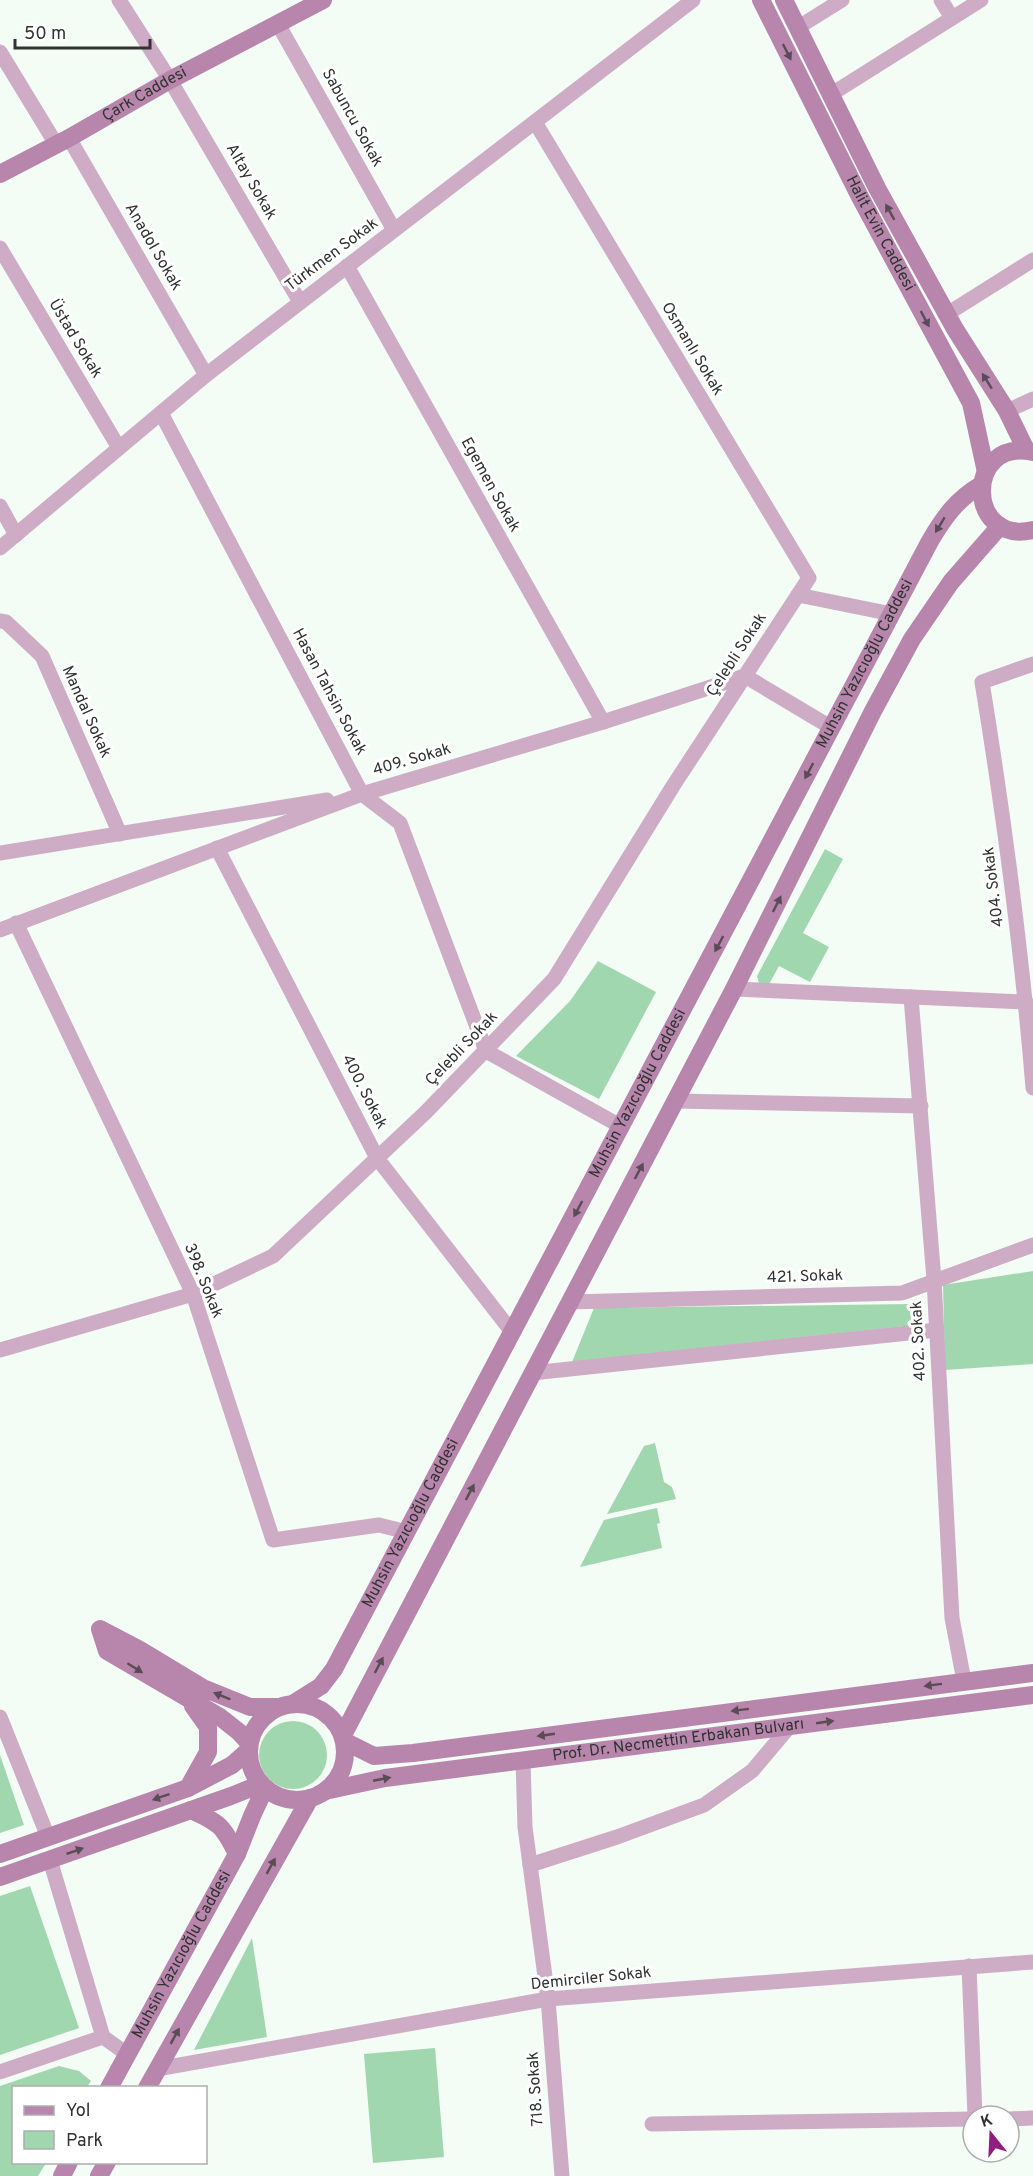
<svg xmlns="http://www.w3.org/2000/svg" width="1033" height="2176" viewBox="0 0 1033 2176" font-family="Overpass,sans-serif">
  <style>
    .green { fill: #a0d7af }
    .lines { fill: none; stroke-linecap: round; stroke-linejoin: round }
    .street { stroke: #ceacc6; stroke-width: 15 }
    .secondary { stroke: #b886ac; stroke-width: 18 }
    .oneway { fill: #594c56 }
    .labels { text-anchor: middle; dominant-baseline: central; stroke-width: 6; stroke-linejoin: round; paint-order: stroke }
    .street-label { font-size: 16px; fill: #303331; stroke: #fff }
  </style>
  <rect width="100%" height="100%" fill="#f4fcf6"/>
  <g class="green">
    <path d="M 825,849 L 843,859 L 803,933 L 829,947 L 810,982 L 779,966 L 768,986 L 759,983 L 757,976 Z"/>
    <path d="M 598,961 L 656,992 L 599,1099 L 516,1056 L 570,1001 Z"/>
    <path d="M 1033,1271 L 1033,1364 L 945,1370 L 943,1285 Z"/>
    <path d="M 913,1304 L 915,1325 L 572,1362 L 594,1308 Z"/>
    <path d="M 655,1443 L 664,1482 L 672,1487 L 676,1499 L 607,1514 L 644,1446 Z"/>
    <path d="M 657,1508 L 660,1523 L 657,1524 L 662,1548 L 580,1567 L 604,1520 Z"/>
    <circle cx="293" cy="1755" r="34"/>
    <path d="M 0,1755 L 24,1825 L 0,1833 Z"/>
    <path d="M 30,1886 L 79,2028 L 0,2055 L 0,1896 Z"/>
    <path d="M 252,1938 L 267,2037 L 194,2050 Z"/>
    <path d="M 435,2048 L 444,2157 L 373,2163 L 364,2054 Z"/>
    <path d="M 59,2066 L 79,2071 L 91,2081 L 87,2087 L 14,2088 L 14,2162 L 46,2163 L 38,2176 L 0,2176 L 0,2086 Z"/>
  </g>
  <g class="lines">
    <g class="street">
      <path d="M 119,0 L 170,80 L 300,302"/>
      <path d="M 941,0 L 952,18"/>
      <path d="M 278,24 L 394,230"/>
      <path d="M 797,28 L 842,0"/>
      <path d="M 0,52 L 56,144"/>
      <path d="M 830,95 L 981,0"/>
      <path d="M 69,138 L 206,375"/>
      <path d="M 0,248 L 119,448"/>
      <path d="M 347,266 L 603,722"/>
      <path d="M 947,314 L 1033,260"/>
      <path d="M 1007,411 L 1033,399"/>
      <path d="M 161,413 L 362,794 L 400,823 L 486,1051 L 622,1127"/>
      <path d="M 0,506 L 16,535"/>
      <path d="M 0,548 L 206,375 L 693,0"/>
      <path d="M 798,595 L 892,614"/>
      <path d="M 0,621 L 6,622 L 42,656 L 120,834"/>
      <path d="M 1033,664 L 982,682 C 1004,817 1022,952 1033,1088"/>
      <path d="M 217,848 L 377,1158 L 512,1332"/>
      <path d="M 0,853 L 327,800"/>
      <path d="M 16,923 L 193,1294 L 273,1540 L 379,1525 L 407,1532"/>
      <path d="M 0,930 L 362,794 L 603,722 L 745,676 L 832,728"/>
      <path d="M 734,989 L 1026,1002"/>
      <path d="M 911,997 L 934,1280 L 952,1618 L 964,1681"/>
      <path d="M 675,1101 L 921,1106"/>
      <path d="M 570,1302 L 902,1293 L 1033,1245"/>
      <path d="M 0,1350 L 193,1294 L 273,1256 L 426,1112 L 554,979 L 673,786 L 809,578 L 535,122"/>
      <path d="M 532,1373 L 937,1330"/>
      <path d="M 0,1717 L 48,1837"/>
      <path d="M 523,1760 L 525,1827 L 548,1999 L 562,2176"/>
      <path d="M 50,1860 L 103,2037 L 127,2054"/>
      <path d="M 530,1865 L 617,1837 L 704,1805 L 752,1771 L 790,1726"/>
      <path d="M 969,1966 L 975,2116"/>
      <path d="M 157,2069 L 548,1999 L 1033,1962"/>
      <path d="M 0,2072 L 103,2037"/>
      <path d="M 1009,2119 L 1033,2118"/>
      <path d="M 652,2124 L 973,2119"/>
    </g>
    <g class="secondary">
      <path id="s1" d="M 761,0 L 860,197 L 971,403 L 986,472"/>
      <path d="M 784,0 L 877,188 L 955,329 L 1007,411 L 1026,450"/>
      <path id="s2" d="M 0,174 L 69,138 L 170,80 L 323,0"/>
      <path d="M 1033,452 C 964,437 966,546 1033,530"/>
      <path id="s3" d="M 294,1703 L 321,1686 L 334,1669 L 930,541 C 944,517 957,499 981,485"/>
      <circle cx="297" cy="1752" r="48"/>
      <path d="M 343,1735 L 734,989 L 873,711 L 912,639 L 951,582 L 1000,526"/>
      <path d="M 344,1741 L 374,1756 L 413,1753 L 1033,1673"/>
      <path d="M 249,1743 L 239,1732 L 220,1717 L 107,1651 L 100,1629 L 140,1650 L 203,1688 L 250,1707 L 278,1707"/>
      <path d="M 188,1788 L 208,1752 L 208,1727 L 193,1706"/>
      <path id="s4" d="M 325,1791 L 385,1778 L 1033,1695"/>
      <path d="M 191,1810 C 220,1823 223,1826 237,1854"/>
      <path d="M 0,1854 L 188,1788 L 232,1765 L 249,1750"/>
      <path d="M 0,1877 L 231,1796 L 261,1784"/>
      <path id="s5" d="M 109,2088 L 237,1854 L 252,1816 L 265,1788"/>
      <path d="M 147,2088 L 310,1798"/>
      <path d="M 62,2176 L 69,2162"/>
      <path d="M 99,2176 L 107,2162"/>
    </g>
  </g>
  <defs><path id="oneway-solid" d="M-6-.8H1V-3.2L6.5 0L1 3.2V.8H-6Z" transform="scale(1.5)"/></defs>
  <g class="oneway">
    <use href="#oneway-solid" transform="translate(787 52) rotate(63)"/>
    <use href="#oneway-solid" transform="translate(890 212) rotate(-119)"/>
    <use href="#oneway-solid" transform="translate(925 319) rotate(62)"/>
    <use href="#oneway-solid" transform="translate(987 381) rotate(-122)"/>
    <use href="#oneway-solid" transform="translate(940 525) rotate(121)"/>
    <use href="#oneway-solid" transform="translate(809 771) rotate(118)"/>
    <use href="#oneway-solid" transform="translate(777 904) rotate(-63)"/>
    <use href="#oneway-solid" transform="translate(719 944) rotate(118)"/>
    <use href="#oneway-solid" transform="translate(639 1171) rotate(-62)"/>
    <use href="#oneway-solid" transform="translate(578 1209) rotate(118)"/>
    <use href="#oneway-solid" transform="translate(470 1492) rotate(-62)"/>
    <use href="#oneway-solid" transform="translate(379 1665) rotate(-62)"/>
    <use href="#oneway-solid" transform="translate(135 1668) rotate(32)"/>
    <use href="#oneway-solid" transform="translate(933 1685) rotate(173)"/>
    <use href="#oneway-solid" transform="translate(222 1696) rotate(-158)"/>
    <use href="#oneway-solid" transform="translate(740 1710) rotate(173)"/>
    <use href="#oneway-solid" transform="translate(825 1722) rotate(-8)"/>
    <use href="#oneway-solid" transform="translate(546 1735) rotate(172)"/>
    <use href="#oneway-solid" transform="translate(382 1779) rotate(-11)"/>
    <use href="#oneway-solid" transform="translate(161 1797) rotate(161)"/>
    <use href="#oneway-solid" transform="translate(75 1851) rotate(-19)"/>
    <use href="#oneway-solid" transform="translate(271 1866) rotate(-61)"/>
    <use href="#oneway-solid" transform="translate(175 2036) rotate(-61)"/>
  </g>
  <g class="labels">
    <g class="street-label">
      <text stroke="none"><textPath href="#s2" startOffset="165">Çark Caddesi</textPath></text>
      <text transform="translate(352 118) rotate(61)">Sabuncu Sokak</text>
      <text transform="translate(251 182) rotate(60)">Altay Sokak</text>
      <text stroke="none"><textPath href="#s1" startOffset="262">Halit Evin Caddesi</textPath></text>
      <text transform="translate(153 247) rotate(60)">Anadol Sokak</text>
      <text transform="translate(332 255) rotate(-37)">Türkmen Sokak</text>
      <text transform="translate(75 339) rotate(59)">Üstad Sokak</text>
      <text transform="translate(692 349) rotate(59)">Osmanlı Sokak</text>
      <text transform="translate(490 485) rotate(61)">Egemen Sokak</text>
      <text transform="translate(737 655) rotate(-57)">Çelebli Sokak</text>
      <text stroke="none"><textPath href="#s3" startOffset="1190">Muhsin Yazıcıoğlu Caddesi</textPath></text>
      <text transform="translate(329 692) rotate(62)">Hasan Tahsin Sokak</text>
      <text transform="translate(86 712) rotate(66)">Mandal Sokak</text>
      <text transform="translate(412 760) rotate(-16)">409. Sokak</text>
      <text transform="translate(994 887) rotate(-97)">404. Sokak</text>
      <text transform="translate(462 1049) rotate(-46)">Çelebli Sokak</text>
      <text transform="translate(364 1092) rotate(63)">400. Sokak</text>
      <text stroke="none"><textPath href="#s3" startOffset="704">Muhsin Yazıcıoğlu Caddesi</textPath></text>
      <text transform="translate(805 1277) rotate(-2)">421. Sokak</text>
      <text transform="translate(203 1281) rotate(68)">398. Sokak</text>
      <text transform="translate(919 1341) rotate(-93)">402. Sokak</text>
      <text stroke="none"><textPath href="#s3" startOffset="218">Muhsin Yazıcıoğlu Caddesi</textPath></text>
      <text stroke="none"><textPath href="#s4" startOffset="357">Prof. Dr. Necmettin Erbakan Bulvarı</textPath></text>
      <text stroke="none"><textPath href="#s5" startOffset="152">Muhsin Yazıcıoğlu Caddesi</textPath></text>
      <text transform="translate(591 1979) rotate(-6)">Demirciler Sokak</text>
      <text transform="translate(536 2089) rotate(-94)">718. Sokak</text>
    </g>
  </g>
  <rect x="12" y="2086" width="195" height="78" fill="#ffffff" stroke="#acadad" stroke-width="1.5"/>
  <rect x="24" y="2106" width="30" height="9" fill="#b886ac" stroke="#acadad" stroke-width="1.5"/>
  <text x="66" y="2116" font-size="18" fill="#303331">Yol</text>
  <rect x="24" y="2131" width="30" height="18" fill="#a0d7af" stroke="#acadad" stroke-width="1.5"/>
  <text x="66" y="2146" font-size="18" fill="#303331">Park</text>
  <g transform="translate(991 2134) rotate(342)"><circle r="28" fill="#ffffff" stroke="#acadad" stroke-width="1.5"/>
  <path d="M0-4.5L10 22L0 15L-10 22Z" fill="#901e7f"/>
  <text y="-9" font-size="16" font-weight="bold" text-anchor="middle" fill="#303331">K</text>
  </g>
  <path d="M15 39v9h135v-9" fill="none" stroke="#303331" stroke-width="3"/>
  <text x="24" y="39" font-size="18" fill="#303331" stroke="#ffffff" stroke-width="4.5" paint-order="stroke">50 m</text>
</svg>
